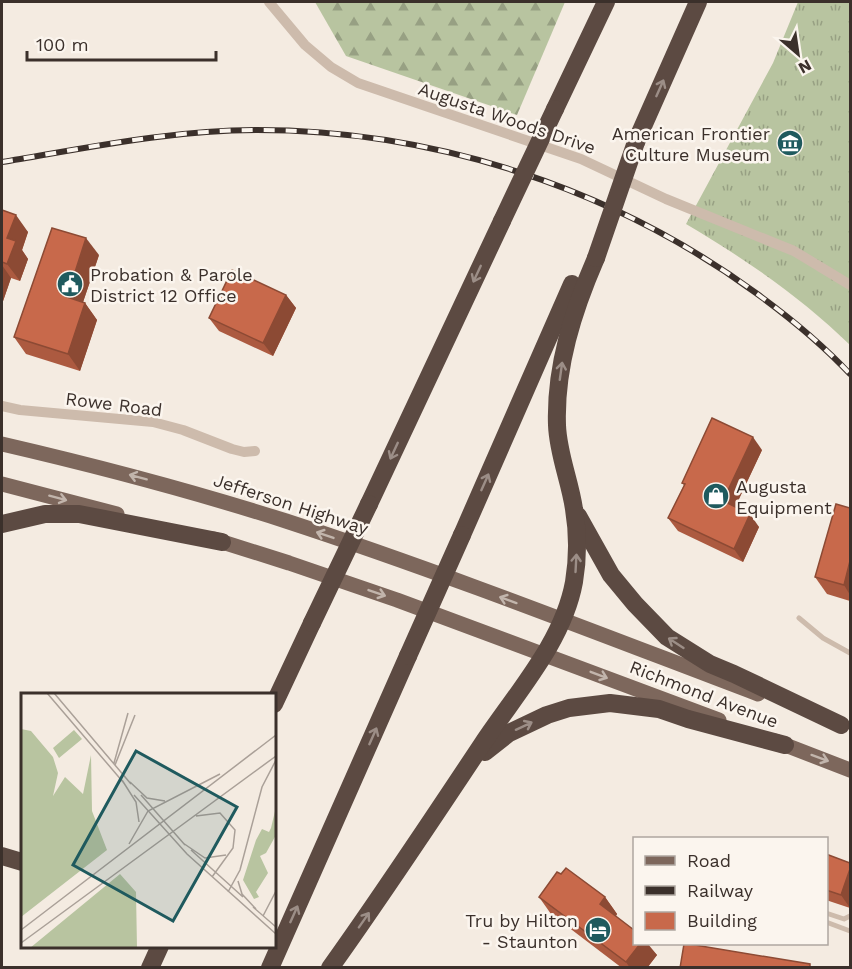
<svg xmlns="http://www.w3.org/2000/svg" width="852" height="969" viewBox="0 0 852 969" font-family="'Work Sans',sans-serif">
  <style>
    .grass { fill: url(#grass-tufts) }
    .forest { fill: url(#forest-firs) }
    .lines { fill: none; stroke-linecap: round; stroke-linejoin: round }
    .service { stroke: #cdbbac; stroke-width: 5 }
    .minor { stroke: #cdbbac; stroke-width: 10 }
    .primary { stroke: #7d675c; stroke-width: 15 }
    .motorway { stroke: #5c4a42; stroke-width: 18 }
    .rail-casing { stroke: #3b302b; stroke-width: 6 }
    .rail { stroke: #fbf5ee; stroke-width: 4; stroke-dasharray: 11; stroke-linecap: butt }
    .motorway-bridge { stroke: #5c4a42; stroke-width: 18 }
    .wall { fill: #ac5a40 }
    .shaded-wall { fill: #8c4a34 }
    .building { fill: #c8694b; stroke: #8c4a34; stroke-width: 1.5 }
    .oneway { stroke: #9c8e87 }
    .oneway2 { stroke: #c2b5ac }
    .labels { text-anchor: middle; dominant-baseline: central; stroke-width: 5; stroke-linejoin: round; paint-order: stroke }
    .street-label { font-size: 18px; fill: #3b302b; stroke: #fbf5ee }
    .poi-label { font-size: 18px; fill: #3b302b; stroke: #fbf5ee; text-anchor: end }
    .inset-road { fill: none; stroke: #aaa098; stroke-width: 1.5 }
    .view { fill: #1f5a5e; fill-opacity: 0.15; stroke: #1f5a5e; stroke-width: 3 }
    .inset-edge { fill: none; stroke: #3b302b; stroke-width: 3 }
  </style>
  <defs>
    <pattern id="grass-tufts" width="24" height="20" patternUnits="userSpaceOnUse" patternTransform="scale(1.5)"><rect width="24" height="20" fill="#b8c4a0"/><path d="M3 7l-1-3M5 7V3M7 7l1-3M15 17l-1-3M17 17v-4M19 17l1-3" fill="none" stroke="#97a083"/></pattern>
    <pattern id="forest-firs" width="22" height="20" patternUnits="userSpaceOnUse" patternTransform="scale(1.5)"><rect width="22" height="20" fill="#b8c4a0"/><path d="M5 1l3.5 6h-7zM16 11l3.5 6h-7z" fill="#97a083"/></pattern>
  </defs>
  <rect width="100%" height="100%" fill="#f4ebe1"/>
  <path class="grass" d="M 798,2 L 850,2 L 850,345 C 801,297 745,259 686,224 L 773,63 Z"/>
  <path class="forest" d="M 315,2 L 565,2 L 517,115 L 346,56 Z"/>
  <g class="lines">
    <g class="service">
      <path d="M 799,618 L 823,638 L 850,653"/>
      <path d="M 826,913 L 844,919 L 850,916"/>
      <path d="M 826,922 L 850,931"/>
    </g>
    <g class="minor">
      <path d="M 269,2 L 305,45 L 331,67 L 358,83 L 581,159 L 666,199 L 794,251 L 850,285"/>
      <path d="M 2,406 L 20,410 L 153,422 L 183,430 L 232,449 L 244,452 L 255,451"/>
    </g>
    <g class="primary">
      <path d="M 2,444 C 97,466 192,491 286,521 C 445,573 602,635 758,694"/>
      <path d="M 2,484 L 117,514"/>
      <path d="M 213,539 L 289,563 L 397,600 L 719,720"/>
      <path d="M 775,741 L 850,770"/>
    </g>
    <g class="motorway">
      <path d="M 555,109 L 606,2"/>
      <path d="M 636,142 L 698,2"/>
      <path d="M 369,504 L 502,221"/>
      <path d="M 578,516 L 611,575 L 635,604 L 667,637 L 710,664 L 734,674 L 841,725"/>
      <path d="M 2,524 L 45,514 L 79,514 L 222,542"/>
      <path d="M 462,535 L 572,284"/>
      <path d="M 274,704 L 312,623"/>
      <path d="M 485,752 L 509,733 L 547,715 L 569,708 L 610,703 L 659,709 L 688,719 L 785,745"/>
      <path d="M 2,856 L 22,862"/>
      <path d="M 150,968 L 160,946"/>
      <path d="M 270,968 L 408,656"/>
      <path d="M 330,968 C 383,894 433,818 483,743 C 517,692 563,642 574,582 C 578,558 578,533 574,509 C 570,481 558,454 557,425 C 555,367 573,311 596,258"/>
    </g>
    <defs>
      <path id="rail" d="M 2,162 C 86,148 171,130 257,130 C 435,130 612,188 756,293 C 789,317 822,344 850,374"/>
    </defs>
    <use href="#rail" class="rail-casing"/>
    <use href="#rail" class="rail"/>
    <g class="motorway-bridge">
      <path d="M 502,221 L 555,109"/>
      <path d="M 596,258 L 636,142"/>
      <path d="M 312,623 L 369,504"/>
      <path d="M 408,656 L 462,535"/>
    </g>
  </g>
  <g class="wall">
    <path d="M 2,210 L 28,232 L 22,250 L 28,259 L 20,281 L 11,278 L 2,304 Z"/>
    <path d="M 99,255 L 83,302 L 85,303 L 97,320 L 80,371 L 26,354 L 14,337 Z"/>
    <path d="M 286,295 L 296,308 L 273,356 L 219,331 L 209,318 Z"/>
    <path d="M 762,450 L 735,507 L 759,527 L 743,562 L 678,531 L 668,518 L 684,485 L 682,483 Z"/>
    <path d="M 850,508 L 850,601 L 827,594 L 815,577 Z"/>
    <path d="M 826,854 L 850,863 L 850,908 L 826,900 Z"/>
    <path d="M 561,874 L 605,897 L 617,914 L 616,916 L 657,955 L 647,968 L 622,968 L 551,914 L 539,897 Z"/>
  </g>
  <g class="shaded-wall">
    <path d="M 16,215 L 28,232 L 22,250 L 28,259 L 20,281 L 7,264 L 7,238 Z"/>
    <path d="M 86,238 L 99,255 L 79,314 L 67,297 Z"/>
    <path d="M 2,265 L 11,278 L 2,304 Z"/>
    <path d="M 286,295 L 296,308 L 273,356 L 263,343 Z"/>
    <path d="M 85,303 L 97,320 L 80,371 L 68,354 Z"/>
    <path d="M 753,437 L 762,450 L 732,514 L 723,501 Z"/>
    <path d="M 750,514 L 759,527 L 743,562 L 734,549 Z"/>
    <path d="M 850,561 L 850,595 L 844,585 Z"/>
    <path d="M 850,869 L 850,908 L 841,895 Z"/>
    <path d="M 605,897 L 617,914 L 612,921 L 600,904 Z"/>
    <path d="M 640,944 L 648,944 L 657,955 L 647,968 L 630,968 L 626,962 Z"/>
  </g>
  <g class="building">
    <path d="M 2,210 L 16,215 L 7,238 L 16,241 L 7,264 L 2,262 Z"/>
    <path d="M 52,228 L 86,238 L 67,297 L 85,303 L 68,354 L 14,337 Z"/>
    <path d="M 232,270 L 286,295 L 263,343 L 209,318 Z"/>
    <path d="M 712,418 L 753,437 L 723,501 L 750,514 L 734,549 L 668,518 L 685,484 L 682,483 Z"/>
    <path d="M 836,504 L 850,508 L 850,561 L 844,585 L 815,577 Z"/>
    <path d="M 826,854 L 850,863 L 850,869 L 841,895 L 826,890 Z"/>
    <path d="M 566,868 L 605,897 L 600,904 L 634,930 L 634,944 L 640,944 L 626,962 L 539,897 L 557,872 L 561,874 Z"/>
    <path d="M 684,944 L 689,944 L 810,964 L 810,968 L 680,968 Z"/>
  </g>
  <defs><path id="oneway-shaft" d="M-6 0H5M1.5-3L5.5 0L1.5 3" fill="none" stroke-width="1.6" stroke-linecap="round" stroke-linejoin="round" transform="scale(1.5)"/></defs>
  <g class="oneway">
    <use href="#oneway-shaft" transform="translate(660 88) rotate(-66)"/>
    <use href="#oneway-shaft" transform="translate(477 274) rotate(115)"/>
    <use href="#oneway-shaft" transform="translate(561 371) rotate(-82)"/>
    <use href="#oneway-shaft" transform="translate(394 451) rotate(115)"/>
    <use href="#oneway-shaft" transform="translate(485 482) rotate(-66)"/>
    <use href="#oneway-shaft" transform="translate(576 563) rotate(-87)"/>
    <use href="#oneway-shaft" transform="translate(676 643) rotate(-147)"/>
    <use href="#oneway-shaft" transform="translate(524 726) rotate(-25)"/>
    <use href="#oneway-shaft" transform="translate(373 736) rotate(-66)"/>
    <use href="#oneway-shaft" transform="translate(294 914) rotate(-66)"/>
    <use href="#oneway-shaft" transform="translate(364 920) rotate(-55)"/>
  </g>
  <g class="oneway2">
    <use href="#oneway-shaft" transform="translate(138 477) rotate(-165)"/>
    <use href="#oneway-shaft" transform="translate(58 498) rotate(15)"/>
    <use href="#oneway-shaft" transform="translate(325 535) rotate(-161)"/>
    <use href="#oneway-shaft" transform="translate(377 593) rotate(19)"/>
    <use href="#oneway-shaft" transform="translate(508 600) rotate(-160)"/>
    <use href="#oneway-shaft" transform="translate(599 675) rotate(21)"/>
    <use href="#oneway-shaft" transform="translate(820 758) rotate(20)"/>
  </g>
  <defs>
    <symbol id="museum-disc" viewBox="-11 -11 22 22"><circle r="9.5" fill="#1f5a5e" stroke="#fbf5ee"/><path d="M0-6L6-3V-2H-6V-3ZM-5-1h2V3h-2ZM-1-1h2V3h-2ZM3-1h2V3H3ZM-6 4H6V6H-6Z" fill="#fff"/></symbol>
    <symbol id="civic-disc" viewBox="-11 -11 22 22"><circle r="9.5" fill="#1f5a5e" stroke="#fbf5ee"/><path d="M-.6-6.5H3V-4.5H.6V-3L4-1V1h2V6H-6V1h2V-1L-.6-3ZM-1.2 2.5V6h2.4V2.5Z" fill="#fff"/></symbol>
    <symbol id="shop-disc" viewBox="-11 -11 22 22"><circle r="9.5" fill="#1f5a5e" stroke="#fbf5ee"/><path d="M-5-2.5h2.3a2.7 3.5 0 0 1 5.4 0H5L5.5 6h-11ZM-1.5-2.5h3a1.5 2.3 0 0 0-3 0Z" fill="#fff"/></symbol>
    <symbol id="hotel-disc" viewBox="-11 -11 22 22"><circle r="9.5" fill="#1f5a5e" stroke="#fbf5ee"/><path d="M-6-4.5h1.5V1H6V5H4.5V3h-9V5H-6ZM-4 0a1.8 1.8 0 1 1 3.6 0ZM.5 0V-2.5h3Q6-2.5 6 0Z" fill="#fff"/></symbol>
  </defs>
  <g fill-rule="evenodd">
    <use href="#museum-disc" x="775" y="128" width="30" height="30"/>
    <use href="#civic-disc" x="55" y="269" width="30" height="30"/>
    <use href="#shop-disc" x="701" y="481" width="30" height="30"/>
    <use href="#hotel-disc" x="583" y="915" width="30" height="30"/>
  </g>
  <g class="labels">
    <g class="street-label">
      <text transform="translate(507 118) rotate(19)">Augusta Woods Drive</text>
      <text transform="translate(114 404) rotate(7)">Rowe Road</text>
      <text transform="translate(291 504) rotate(18)">Jefferson Highway</text>
      <text transform="translate(704 694) rotate(21)">Richmond Avenue</text>
    </g>
    <g class="poi-label">
      <text x="770" y="133">American Frontier<tspan x="770" dy="21">Culture Museum</tspan></text>
      <text x="90" y="274" text-anchor="start">Probation &amp; Parole<tspan x="90" dy="21">District 12 Office</tspan></text>
      <text x="736" y="486" text-anchor="start">Augusta<tspan x="736" dy="21">Equipment</tspan></text>
      <text x="578" y="920">Tru by Hilton<tspan x="578" dy="21">- Staunton</tspan></text>
    </g>
  </g>
  <g transform="translate(21 693)">
    <rect width="255" height="255" fill="#f4ebe1"/>
    <path d="M 0,36 L 10,38 L 32,64 L 37,80 L 32,103 L 44,84 L 62,101 L 70,62 L 71,118 L 86,157 L 0,224 ZM 53,37 L 61,46 L 38,65 L 32,55 Z" fill="#b8c4a0"/>
    <path d="M 255,114 L 255,142 L 245,160 L 239,163 L 247,180 L 235,199 L 238,204 L 233,206 L 222,187 L 235,147 L 241,136 L 248,139 L 250,135 ZM 99,181 L 115,199 L 116,255 L 9,255 Z" fill="#b8c4a0"/>
    <path class="inset-road" d="M 26,0 L 102,89M 33,0 L 110,91M 93,70 L 107,20M 94,72 L 114,22M 101,87 L 115,109 L 118,129M 109,89 L 126,105 L 144,108M 113,102 L 166,161 L 255,241M 120,102 L 164,152M 175,123 L 199,120 L 214,137 L 212,155 L 191,184M 162,150 L 184,165 L 205,162M 108,151 L 127,118 L 199,81M 170,157 L 222,204M 217,188 L 221,201 L 235,216M 207,199 L 219,177 L 241,94 L 255,67M 232,214 L 255,234M 242,223 L 255,198M 0,237 L 255,42M 0,250 L 255,63"/>
    <path class="view" d="M 115,58 L 216,114 L 152,228 L 52,172 Z"/>
    <rect width="255" height="255" class="inset-edge"/>
  </g>
  <rect width="852" height="969" fill="none" stroke="#3b302b" stroke-width="6"/>
  <rect x="633" y="837" width="195" height="108" fill="#fbf5ee" stroke="#aea6a0" stroke-width="1.5"/>
  <rect x="645" y="856" width="30" height="9" fill="#7d675c" stroke="#aea6a0" stroke-width="1.5"/>
  <text x="687" y="867" font-size="18" fill="#3b302b">Road</text>
  <rect x="645" y="886" width="30" height="9" fill="#3b302b" stroke="#aea6a0" stroke-width="1.5"/>
  <text x="687" y="897" font-size="18" fill="#3b302b">Railway</text>
  <rect x="645" y="912" width="30" height="18" fill="#c8694b" stroke="#aea6a0" stroke-width="1.5"/>
  <text x="687" y="927" font-size="18" fill="#3b302b">Building</text>
  <g transform="translate(798 54) rotate(151)" stroke="#fbf5ee" stroke-width="4.5" paint-order="stroke">
  <path d="M0-4.5L10 22L0 15L-10 22Z" fill="#3b302b"/>
  <text y="-9" font-size="16" font-weight="bold" text-anchor="middle" fill="#3b302b">N</text>
  </g>
  <path d="M27 51v9h189v-9" fill="none" stroke="#3b302b" stroke-width="3"/>
  <text x="36" y="51" font-size="18" fill="#3b302b" stroke="#fbf5ee" stroke-width="4.5" paint-order="stroke">100 m</text>
</svg>
